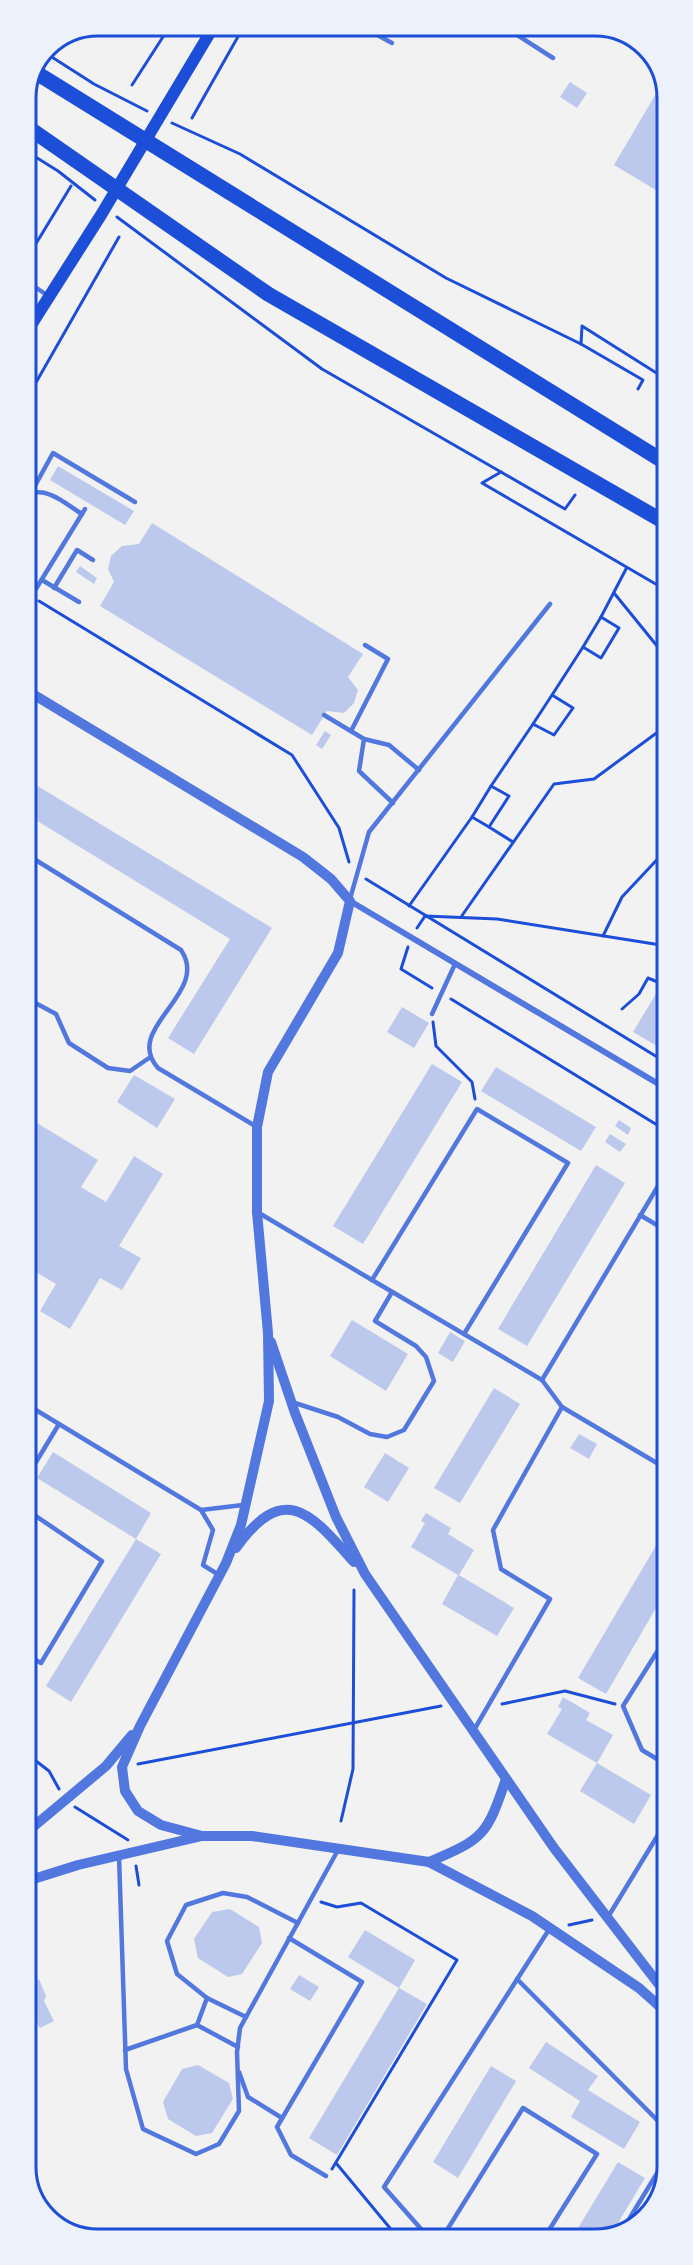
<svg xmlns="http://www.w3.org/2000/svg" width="693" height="2265" viewBox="0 0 693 2265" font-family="Inter,sans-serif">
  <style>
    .building { fill: #bdc9ec }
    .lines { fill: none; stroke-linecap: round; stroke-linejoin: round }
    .path { stroke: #1d4ed8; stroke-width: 3 }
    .service { stroke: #5277de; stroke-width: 4.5 }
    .minor { stroke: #5277de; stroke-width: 6 }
    .tertiary { stroke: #5277de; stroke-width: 10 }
    .secondary { stroke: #1d4ed8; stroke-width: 12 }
    .primary { stroke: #1d4ed8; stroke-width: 15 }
    .rim { fill: none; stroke: #1d4ed8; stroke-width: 3 }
  </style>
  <rect width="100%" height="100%" fill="#f2f2f2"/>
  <g class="building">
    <path d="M 664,80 L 666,84 L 666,196 L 614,165 Z"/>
    <path d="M 570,82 L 587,93 L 577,108 L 560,97 Z"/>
    <path d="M 58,466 L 134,511 L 125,525 L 50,480 Z"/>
    <path d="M 152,523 L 363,654 L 348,677 L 358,690 L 354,703 L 344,713 L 327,711 L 312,735 L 100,606 L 114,582 L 108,569 L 111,556 L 122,546 L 139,544 Z"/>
    <path d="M 80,566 L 97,578 L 94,584 L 76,572 Z"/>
    <path d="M 325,731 L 331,735 L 322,749 L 316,745 Z"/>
    <path d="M 26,779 L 272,928 L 194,1054 L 168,1038 L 230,939 L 26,814 Z"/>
    <path d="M 657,992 L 667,998 L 667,1052 L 633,1032 Z"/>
    <path d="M 402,1007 L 429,1023 L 414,1048 L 387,1032 Z"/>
    <path d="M 432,1064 L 462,1082 L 363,1244 L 333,1226 Z"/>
    <path d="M 496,1067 L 596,1127 L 581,1151 L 481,1091 Z"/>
    <path d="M 134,1075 L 175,1099 L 157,1128 L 117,1102 Z"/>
    <path d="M 619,1120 L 631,1128 L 628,1135 L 615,1126 Z"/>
    <path d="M 37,1123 L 98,1160 L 81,1187 L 106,1202 L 134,1156 L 163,1174 L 119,1246 L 141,1258 L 122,1290 L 100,1278 L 70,1329 L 40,1311 L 56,1284 L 26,1266 L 26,1140 Z"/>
    <path d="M 610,1134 L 626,1144 L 620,1152 L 605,1142 Z"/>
    <path d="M 596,1165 L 625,1183 L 527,1346 L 498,1329 Z"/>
    <path d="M 352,1320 L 408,1354 L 386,1391 L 330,1356 Z"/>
    <path d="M 450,1332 L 465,1341 L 453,1362 L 438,1353 Z"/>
    <path d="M 494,1388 L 520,1404 L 460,1503 L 434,1488 Z"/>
    <path d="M 579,1434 L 597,1444 L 589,1459 L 570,1448 Z"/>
    <path d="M 53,1452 L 151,1513 L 136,1539 L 37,1478 Z"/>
    <path d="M 385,1453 L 409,1468 L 388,1502 L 364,1487 Z"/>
    <path d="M 426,1513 L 451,1528 L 448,1534 L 474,1550 L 459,1575 L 514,1608 L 497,1636 L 442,1604 L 458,1575 L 411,1547 L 425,1523 L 421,1521 Z"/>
    <path d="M 667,1527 L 667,1589 L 606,1694 L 578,1678 Z"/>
    <path d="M 136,1539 L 161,1554 L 71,1702 L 46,1686 Z"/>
    <path d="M 563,1697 L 590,1713 L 586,1720 L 613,1735 L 597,1763 L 547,1734 L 562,1709 L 558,1707 Z"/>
    <path d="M 597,1763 L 651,1795 L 634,1824 L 580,1791 Z"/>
    <path d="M 230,1909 L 259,1927 L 262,1943 L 242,1974 L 228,1977 L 198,1958 L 194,1939 L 212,1912 Z"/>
    <path d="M 365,1930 L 415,1960 L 399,1988 L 348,1957 Z"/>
    <path d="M 299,1975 L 319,1987 L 310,2001 L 290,1989 Z"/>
    <path d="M 39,1979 L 46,1996 L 44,2001 L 54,2021 L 40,2028 L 27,2005 L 27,1984 Z"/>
    <path d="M 399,1988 L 427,2004 L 337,2155 L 309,2138 Z"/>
    <path d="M 546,2042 L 598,2076 L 588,2090 L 640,2122 L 624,2149 L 571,2117 L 580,2101 L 529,2068 Z"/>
    <path d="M 198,2065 L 229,2083 L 233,2099 L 212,2133 L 196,2136 L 168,2119 L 163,2102 L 182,2069 Z"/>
    <path d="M 491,2066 L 516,2081 L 458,2178 L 433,2162 Z"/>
    <path d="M 618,2162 L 645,2178 L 609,2238 L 572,2238 Z"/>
  </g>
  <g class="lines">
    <g class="path">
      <path d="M 44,52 L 94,84 L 147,111"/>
      <path d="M 132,85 L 170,26"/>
      <path d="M 192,118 L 244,26"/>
      <path d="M 172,123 L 240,154 L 446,278 L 581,344 L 582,326 L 666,379"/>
      <path d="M 26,151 L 58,171 L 95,200"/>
      <path d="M 117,217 L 322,369 L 501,472 L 482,483 L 666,590"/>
      <path d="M 26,260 L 71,186"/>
      <path d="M 581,344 L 643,380 L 638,389"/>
      <path d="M 26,400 L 119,237"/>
      <path d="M 501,472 L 565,509 L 575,495"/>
      <path d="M 614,593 L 666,657"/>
      <path d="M 39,601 L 292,755 L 339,828 L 349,862"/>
      <path d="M 583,647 L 601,617"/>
      <path d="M 533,724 L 552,695"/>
      <path d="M 472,817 L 491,786"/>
      <path d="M 489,827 L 513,842"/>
      <path d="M 366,879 L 667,1063"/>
      <path d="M 409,906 L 472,817 L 489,827 L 509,796 L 491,786 L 533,724 L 554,735 L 573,708 L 552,695 L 583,647 L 601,658 L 619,628 L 601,617 L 626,569"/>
      <path d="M 461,917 L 554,784 L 594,779 L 666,726"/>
      <path d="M 417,928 L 425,916 L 497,919 L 667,946"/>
      <path d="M 603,936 L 622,897 L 667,849"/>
      <path d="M 408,947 L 401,969 L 432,988"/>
      <path d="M 451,999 L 667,1131"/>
      <path d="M 622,1009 L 639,994 L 648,978 L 667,986"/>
      <path d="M 433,1022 L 436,1046 L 472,1082 L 475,1099"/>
      <path d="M 27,1684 L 35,1672"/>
      <path d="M 502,1704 L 565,1691 L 615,1704"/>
      <path d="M 27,1754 L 49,1771 L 59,1789"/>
      <path d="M 138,1764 L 441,1706"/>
      <path d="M 75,1807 L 128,1840"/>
      <path d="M 341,1821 L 353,1769 L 354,1590"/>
      <path d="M 136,1866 L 139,1885"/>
      <path d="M 321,1902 L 337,1907 L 361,1903 L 457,1960 L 332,2169"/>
      <path d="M 569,1925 L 592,1920"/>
      <path d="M 336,2163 L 399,2239"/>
    </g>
    <g class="service">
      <path d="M 361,26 L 392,43"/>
      <path d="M 503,26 L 553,58"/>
      <path d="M 26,281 L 47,295"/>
      <path d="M 31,493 L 53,453 L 135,502"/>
      <path d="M 26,496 C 45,484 66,504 82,514"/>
      <path d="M 42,580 L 79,602"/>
      <path d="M 54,588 L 77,550 L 93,560"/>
      <path d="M 26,605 L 85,509"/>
      <path d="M 324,715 L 364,739"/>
      <path d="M 351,731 L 388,659 L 365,645"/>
      <path d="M 393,803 L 359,771 L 364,739 L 389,745 L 419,770"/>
      <path d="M 26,854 L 181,950 C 211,994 122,1028 158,1068 L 257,1127"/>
      <path d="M 350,899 L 369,832 L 550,604"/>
      <path d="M 26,998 L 56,1014 L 69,1043 L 108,1068 L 130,1071 L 149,1058"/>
      <path d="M 432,1014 L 455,964"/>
      <path d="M 259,1213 L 372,1280 L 477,1109 L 568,1163 L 464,1334"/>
      <path d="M 640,1215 L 667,1231"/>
      <path d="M 372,1280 L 542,1380 L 562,1407 L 667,1469"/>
      <path d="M 542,1380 L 667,1171"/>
      <path d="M 292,1402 L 338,1417 L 370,1434 L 387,1437 L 404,1430 L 434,1381 L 426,1357 L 416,1346 L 375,1321 L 392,1292"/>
      <path d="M 26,1404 L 201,1510 L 213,1530 L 203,1565 L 219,1575"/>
      <path d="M 27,1477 L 59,1424"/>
      <path d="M 27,1510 L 102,1561 L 41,1663 L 27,1655"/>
      <path d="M 201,1510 L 243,1505"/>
      <path d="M 667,1636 L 623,1706 L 642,1750 L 667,1765"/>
      <path d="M 474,1730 L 550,1599 L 501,1569 L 493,1530 L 562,1407"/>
      <path d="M 119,1856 L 126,2069 L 143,2129 L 196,2154 L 219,2144 L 239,2111 L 237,2052 L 240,2028 L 338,1850"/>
      <path d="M 608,1917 L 667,1820"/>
      <path d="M 289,1938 L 362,1982 L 277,2127 L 291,2155 L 326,2176"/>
      <path d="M 517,1979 L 667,2130"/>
      <path d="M 207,1998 L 177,1974 L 167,1941 L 186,1905 L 223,1893 L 247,1897 L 298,1923"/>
      <path d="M 197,2025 L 238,2047"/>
      <path d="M 125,2050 L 197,2025 L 207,1998 L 246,2017"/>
      <path d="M 239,2072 L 248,2097 L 282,2118"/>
      <path d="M 623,2229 L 667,2157"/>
      <path d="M 429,2238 L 384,2187 L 550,1928"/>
      <path d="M 442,2238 L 523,2108 L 597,2154 L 544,2238"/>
    </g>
    <path class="minor" d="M 350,901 L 667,1089"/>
    <g class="tertiary">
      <path d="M 26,690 L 303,857 L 331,879 L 350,901 L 338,953 L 268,1072 L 257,1127 L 257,1212 L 268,1333 L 269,1401 L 241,1525 L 226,1563 L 140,1726 L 122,1767 L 125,1791 L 138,1811 L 161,1825 L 202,1836"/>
      <path d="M 271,1342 L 295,1413 L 336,1517 L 365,1574 L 554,1848 L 667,1995"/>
      <path d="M 236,1548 C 285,1480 311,1514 354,1562"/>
      <path d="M 27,1832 L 106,1766 L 132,1735"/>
      <path d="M 429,1862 C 484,1839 487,1835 506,1779"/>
      <path d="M 27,1881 L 78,1865 L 202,1836 L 252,1836 L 429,1862 L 532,1916 L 639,1988 L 667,2013"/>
    </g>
    <path class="secondary" d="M 26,333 L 101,215 L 214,26"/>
    <g class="primary">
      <path d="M 35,72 L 666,463"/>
      <path d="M 26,126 L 268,294 L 666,523"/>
    </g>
  </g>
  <path d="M0 0H693V2265H0ZM98 36H595A62 62 0 0 1 657 98V2167A62 62 0 0 1 595 2229H98A62 62 0 0 1 36 2167V98A62 62 0 0 1 98 36Z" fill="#edf1fc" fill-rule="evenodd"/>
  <path class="rim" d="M98 36H595A62 62 0 0 1 657 98V2167A62 62 0 0 1 595 2229H98A62 62 0 0 1 36 2167V98A62 62 0 0 1 98 36Z"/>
</svg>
